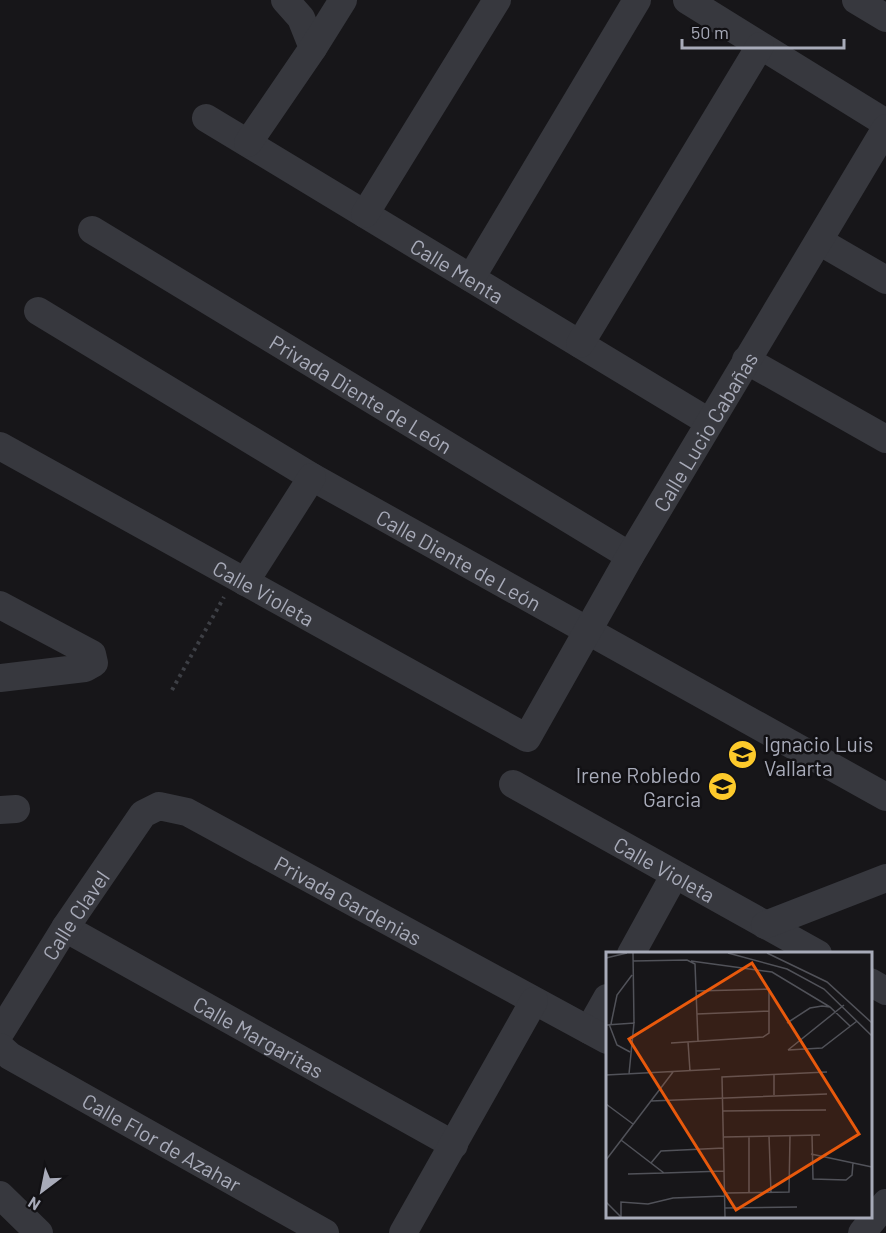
<svg xmlns="http://www.w3.org/2000/svg" width="886" height="1233" viewBox="0 0 886 1233" font-family="Barlow,sans-serif">
  <style>
    .lines { fill: none; stroke-linecap: round; stroke-linejoin: round }
    .path { stroke: #3d3f45; stroke-width: 4; stroke-dasharray: 3 4.5; stroke-linecap: butt }
    .minor { stroke: #37383e; stroke-width: 28 }
    .labels { text-anchor: middle; dominant-baseline: central; stroke-width: 5; stroke-linejoin: round; paint-order: stroke }
    .street-label { font-size: 21px; fill: #a8abb9; stroke: #121114 }
    .poi-label { font-size: 21px; fill: #a8abb9; stroke: #121114; text-anchor: start }
    .inset-road { fill: none; stroke: #515259; stroke-width: 1.5 }
    .view { fill: #e8590c; fill-opacity: 0.15; stroke: #e8590c; stroke-width: 3 }
    .inset-edge { fill: none; stroke: #a8abb9; stroke-width: 3 }
  </style>
  <rect width="100%" height="100%" fill="#171619"/>
  <g class="lines">
    <path class="path" d="M 172,690 L 224,597"/>
    <g class="minor">
      <path d="M 285,0 L 301,18 L 313,48"/>
      <path d="M 687,0 L 886,123"/>
      <path d="M 856,0 L 886,18"/>
      <path id="s1" d="M 206,118 L 709,422"/>
      <path d="M 248,143 L 313,48 L 343,0"/>
      <path d="M 365,214 L 497,0"/>
      <path id="s2" d="M 92,230 L 630,556"/>
      <path d="M 819,241 L 886,280"/>
      <path d="M 471,278 L 637,0"/>
      <path id="s3" d="M 38,311 L 312,477 L 886,797"/>
      <path d="M 580,344 L 760,46"/>
      <path d="M 746,360 L 886,439"/>
      <path id="s4" d="M 0,446 L 527,738 L 630,556 L 886,128"/>
      <path d="M 245,582 L 312,477"/>
      <path d="M 0,605 L 92,654 L 94,663 L 85,668 L 0,678"/>
      <path id="s5" d="M 513,784 L 818,954"/>
      <path d="M 0,810 L 16,809"/>
      <path d="M 765,925 L 886,878"/>
      <path id="s6" d="M 65,928 L 454,1145"/>
      <path d="M 631,954 L 674,876"/>
      <path d="M 870,982 L 886,991"/>
      <path d="M 589,1030 L 607,998"/>
      <path id="s7" d="M 0,1033 L 65,928 L 143,814 L 159,806 L 187,812 L 607,1040"/>
      <path id="s8" d="M 0,1047 L 10,1056 L 325,1233"/>
      <path d="M 0,1195 L 39,1233"/>
      <path d="M 403,1233 L 534,1001"/>
      <path d="M 862,1233 L 886,1203"/>
    </g>
  </g>
  <defs>
    <symbol id="school-disc" viewBox="-11 -11 22 22"><circle r="9.5" fill="#fdca2b" stroke="#121114"/><path d="M0-5L7-2L0 1L-7-2ZM-4 1L0 2.5L4 1V4Q0 6-4 4Z" fill="#111"/></symbol>
  </defs>
  <g fill-rule="evenodd">
    <use href="#school-disc" x="726" y="738" width="33" height="33"/>
    <use href="#school-disc" x="706" y="770" width="33" height="33"/>
  </g>
  <g class="labels">
    <g class="street-label">
      <text stroke="none"><textPath href="#s1" startOffset="294">Calle Menta</textPath></text>
      <text stroke="none"><textPath href="#s2" startOffset="315">Privada Diente de León</textPath></text>
      <text stroke="none"><textPath href="#s4" startOffset="957">Calle Lucio Cabañas</textPath></text>
      <text stroke="none"><textPath href="#s3" startOffset="489">Calle Diente de León</textPath></text>
      <text stroke="none"><textPath href="#s4" startOffset="302">Calle Violeta</textPath></text>
      <text stroke="none"><textPath href="#s5" startOffset="174">Calle Violeta</textPath></text>
      <text stroke="none"><textPath href="#s7" startOffset="492">Privada Gardenias</textPath></text>
      <text stroke="none"><textPath href="#s7" startOffset="140">Calle Clavel</textPath></text>
      <text stroke="none"><textPath href="#s6" startOffset="222">Calle Margaritas</textPath></text>
      <text stroke="none"><textPath href="#s8" startOffset="188">Calle Flor de Azahar</textPath></text>
    </g>
    <g class="poi-label">
      <text x="764" y="743">Ignacio Luis<tspan x="764" dy="24">Vallarta</tspan></text>
      <text x="701" y="774" text-anchor="end">Irene Robledo<tspan x="701" dy="24">Garcia</tspan></text>
    </g>
  </g>
  <g transform="translate(606 952)">
    <rect width="266" height="266" fill="#171619"/>
    <path class="inset-road" d="M 27,1 L 28,71M 122,1 L 181,17 L 218,37 L 266,84M 161,1 L 221,30 L 266,71M 0,6 L 21,1M 27,9 L 81,8 L 89,12 L 92,89M 85,9 L 166,20 L 224,55M 91,62 L 163,59M 181,71 L 204,56 L 216,54 L 224,55 L 244,74M 3,72 L 11,93 L 24,100M 5,72 L 11,43 L 26,23M 0,73 L 28,71 L 23,122M 82,90 L 84,119M 65,91 L 157,85 L 163,81 L 163,37 L 90,39M 182,98 L 216,96 L 251,69M 182,98 L 238,53M 0,123 L 114,117M 168,143 L 168,122M 45,149 L 221,142M 0,152 L 27,172M 117,159 L 220,158M 206,183 L 207,227 L 240,228 L 246,223 L 247,211M 143,184 L 143,241M 163,184 L 165,241M 118,185 L 214,183M 15,188 L 58,221 L 118,219M 205,202 L 266,215M 0,208 L 67,120M 45,211 L 55,199 L 118,196M 22,222 L 58,221M 119,241 L 183,240 L 184,184M 0,250 L 15,265M 119,256 L 191,255M 15,265 L 15,250 L 42,252 L 67,246 L 119,244M 119,265 L 116,125 L 221,120"/>
    <path class="view" d="M 146,11 L 253,182 L 130,258 L 23,87 Z"/>
    <rect width="266" height="266" class="inset-edge"/>
  </g>
  <g transform="translate(42 1191) rotate(212)" stroke="#121114" stroke-width="4.5" paint-order="stroke">
  <path d="M0-4.5L10 22L0 15L-10 22Z" fill="#a8abb9"/>
  <text y="-9" font-size="16" font-weight="bold" text-anchor="middle" fill="#a8abb9">N</text>
  </g>
  <path d="M682 39v9h162v-9" fill="none" stroke="#a8abb9" stroke-width="3"/>
  <text x="691" y="39" font-size="18" fill="#a8abb9" stroke="#121114" stroke-width="4.5" paint-order="stroke">50 m</text>
</svg>
